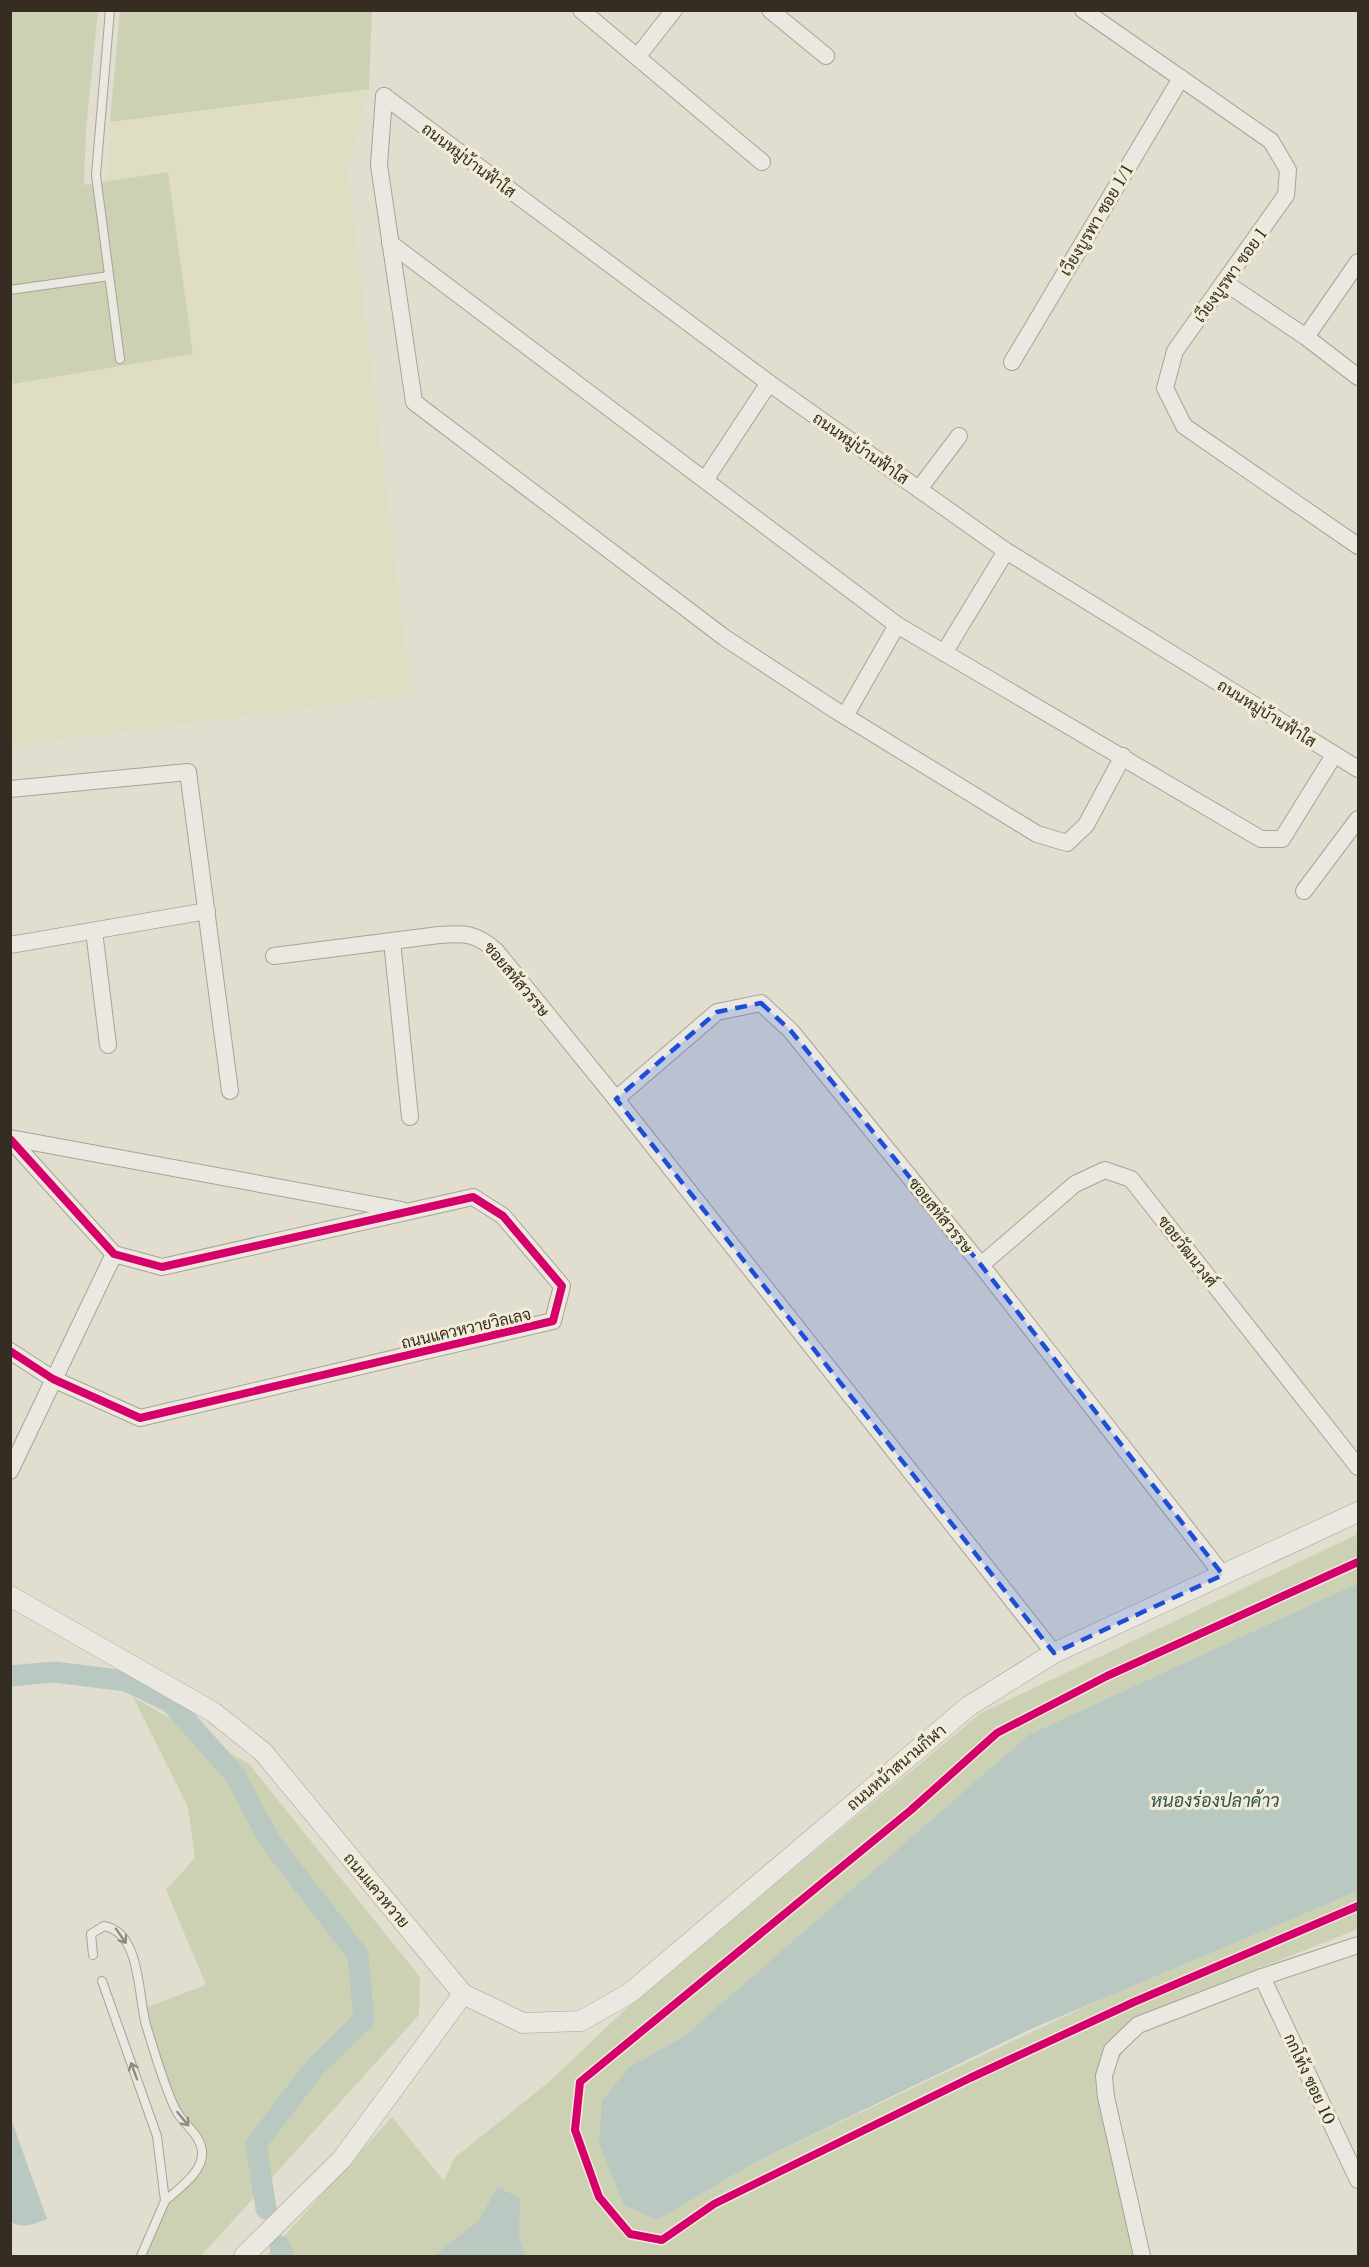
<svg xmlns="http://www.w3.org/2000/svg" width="1369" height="2267" viewBox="0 0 1369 2267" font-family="'Libre Baskerville',Sarabun,serif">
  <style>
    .farmland { fill: #dfddc2 }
    .green { fill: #cdd1b4 }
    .water { fill: #b9c8c1 }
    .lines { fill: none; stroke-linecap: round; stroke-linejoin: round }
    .canal { stroke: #b9c8c1; stroke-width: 21 }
    .service-casing { stroke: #a7a398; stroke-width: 10 }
    .minor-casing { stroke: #a7a398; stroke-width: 18 }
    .tertiary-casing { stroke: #a7a398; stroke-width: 21 }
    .service { stroke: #eae8e0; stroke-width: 8 }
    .minor { stroke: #eae8e0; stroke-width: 16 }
    .tertiary { stroke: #eae8e0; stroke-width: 20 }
    .cycleway-casing { stroke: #f1edd7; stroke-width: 11 }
    .cycleway { stroke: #d6006c; stroke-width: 8 }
    .oneway { stroke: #908a80 }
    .marked { fill: #1d4ed8; fill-opacity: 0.2; stroke: #1d4ed8; stroke-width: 4.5; stroke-dasharray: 12 8; stroke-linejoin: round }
    .labels { text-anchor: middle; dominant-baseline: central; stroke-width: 6; stroke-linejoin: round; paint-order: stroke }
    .street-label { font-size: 16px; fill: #352d21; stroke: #f1edd7 }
    .water-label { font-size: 18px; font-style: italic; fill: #325153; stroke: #f1edd7 }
  </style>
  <rect width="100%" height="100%" fill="#e1ded0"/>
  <path class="farmland" d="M 369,89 L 348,172 L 411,695 L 11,746 L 11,386 L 193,354 L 168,172 L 106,182 L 110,122 Z"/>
  <g class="green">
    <path d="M 120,10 L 372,11 L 369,89 L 110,122 Z"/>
    <path d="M 10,11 L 98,11 L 86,129 L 84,185 L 168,172 L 193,354 L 13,384 L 10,360 Z"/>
    <path d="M 1358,1534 L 1358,1583 L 1028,1735 L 684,2036 L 629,2067 L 657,2220 L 756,2162 L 1104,1998 L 1358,1891 L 1358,1929 L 1131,2019 L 1138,2025 L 1105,2085 L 1142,2256 L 266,2256 L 392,2117 L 444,2181 L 454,2158 L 549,2082 L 630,2005 L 981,1713 Z"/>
    <path d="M 133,1697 L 249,1764 L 420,1977 L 419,2015 L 201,2256 L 148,2256 L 143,2252 L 165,2201 L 197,2171 L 202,2151 L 177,2113 L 144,2008 L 206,1985 L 166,1890 L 195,1858 L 188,1807 Z"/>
  </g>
  <g class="water">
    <path d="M 1358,1583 L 1358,1891 L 1031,2029 L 756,2162 L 657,2220 L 624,2205 L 599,2143 L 602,2101 L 629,2067 L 684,2036 L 1028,1735 Z"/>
    <path d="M 10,2116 L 47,2219 C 34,2224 23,2229 11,2222 Z"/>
    <path d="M 498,2187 L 520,2198 L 519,2237 L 525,2256 L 434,2256 L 478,2221 Z"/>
  </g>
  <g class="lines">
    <g class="canal">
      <path d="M 10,1676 L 54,1672 L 126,1681 L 170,1702 L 235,1775 L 270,1841 L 358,1955 L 364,2020 L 316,2066 L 256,2144 L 266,2209"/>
      <path d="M 280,2246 L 283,2256"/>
    </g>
    <defs>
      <g id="service">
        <path d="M 110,10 L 96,175 L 120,359"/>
        <path d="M 10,290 L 109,276"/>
        <path d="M 93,1955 L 91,1934 L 104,1926 C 141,1932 138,1997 146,2025 C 153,2047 166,2093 177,2112 C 184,2125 200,2134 202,2151 C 204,2172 179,2188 165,2201 L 157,2136 L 102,1981"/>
        <path d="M 141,2256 L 165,2201"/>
      </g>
      <g id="minor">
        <path d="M 581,10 L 762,162"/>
        <path d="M 770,10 L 826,56"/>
        <path d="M 1083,10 L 1271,141 L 1288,170 L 1286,195 L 1175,351 L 1165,388 L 1184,426 L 1358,546"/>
        <path d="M 638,56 L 674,10"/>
        <path d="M 384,96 L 379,165 L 414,402 L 725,638 L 835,710 L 1037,834 L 1067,843 L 1086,825 L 1123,756"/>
        <path d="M 384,96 L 769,383 L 1006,551 L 1358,769"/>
        <path d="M 390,243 L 897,625 L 1261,839 L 1282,839 L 1334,755"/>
        <path d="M 1224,282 L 1306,337 L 1358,377"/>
        <path d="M 1306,337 L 1358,262"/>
        <path d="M 1012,362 L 1181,78"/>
        <path d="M 705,480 L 769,383"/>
        <path d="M 919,489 L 959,436"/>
        <path d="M 944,653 L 1006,551"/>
        <path d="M 845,716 L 897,625"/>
        <path d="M 10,789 L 188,772 L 230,1091"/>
        <path d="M 1304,891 L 1358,819"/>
        <path d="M 94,931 L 108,1045"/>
        <path d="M 392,941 L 410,1117"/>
        <path d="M 10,945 L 207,911"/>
        <path d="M 274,956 L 439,935 C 465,933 476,933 496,951 L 616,1099 L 1054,1653"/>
        <path d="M 616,1099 L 717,1012 L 761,1003 L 791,1031 L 981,1265 L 1223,1575"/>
        <path d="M 10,1138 L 402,1210"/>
        <path d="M 10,1139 L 114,1254 L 162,1267 L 473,1197 L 503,1216 L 562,1286 L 553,1321 L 140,1418 L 53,1379 L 10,1351"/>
        <path d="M 981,1265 L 1075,1184 L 1105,1170 L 1131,1179 L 1358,1467"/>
        <path d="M 10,1471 L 114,1254"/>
        <path d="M 1262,1977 L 1358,2180"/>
        <path d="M 1142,2256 L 1106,2097 L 1104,2076 L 1112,2050 L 1138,2025 L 1262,1977 L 1358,1945"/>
      </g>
      <g id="tertiary">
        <path d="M 10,1596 L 213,1712 L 263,1752 L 463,1994 L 342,2159 L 244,2256"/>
        <path d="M 463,1994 L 523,2023 L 581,2021 L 630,1993 L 969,1706 L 1054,1653 L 1358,1512"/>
      </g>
    </defs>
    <use href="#service" class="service-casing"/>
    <use href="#minor" class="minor-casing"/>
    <use href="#tertiary" class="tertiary-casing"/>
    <use href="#service" class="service"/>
    <use href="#minor" class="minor"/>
    <use href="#tertiary" class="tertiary"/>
    <defs>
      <g id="cycleway">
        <path d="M 10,1139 L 114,1254 L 162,1267 L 473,1197 L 503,1216 L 562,1286 L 553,1321 L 140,1418 L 53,1379 L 10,1351"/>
        <path d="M 1358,1562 L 1107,1676 L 997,1733 L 911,1810 L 580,2082 L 575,2130 L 599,2197 L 630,2234 L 662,2240 L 714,2204 L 970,2078 L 1134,2002 L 1358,1906"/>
      </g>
    </defs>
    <use href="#cycleway" class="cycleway-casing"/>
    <use href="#cycleway" class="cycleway"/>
  </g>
  <defs><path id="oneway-shaft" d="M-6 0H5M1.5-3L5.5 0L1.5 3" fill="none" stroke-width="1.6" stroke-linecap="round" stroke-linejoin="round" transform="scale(1.5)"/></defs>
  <g class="oneway">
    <use href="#oneway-shaft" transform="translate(121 1936) rotate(55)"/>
    <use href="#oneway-shaft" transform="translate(134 2071) rotate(-110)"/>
    <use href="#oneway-shaft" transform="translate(183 2119) rotate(51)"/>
  </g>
  <path class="marked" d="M 761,1003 L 791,1031 L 981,1265 L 1223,1575 L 1054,1653 L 616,1099 L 717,1012 Z"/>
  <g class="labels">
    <g class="street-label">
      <text transform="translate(469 160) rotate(37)">ถนนหมู่บ้านฟ้าใส</text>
      <text transform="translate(1096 220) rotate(-59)">เวียงบูรพา ซอย 1/1</text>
      <text transform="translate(1230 275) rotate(-54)">เวียงบูรพา ซอย 1</text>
      <text transform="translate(861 448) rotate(35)">ถนนหมู่บ้านฟ้าใส</text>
      <text transform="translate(1267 713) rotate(32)">ถนนหมู่บ้านฟ้าใส</text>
      <text transform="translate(517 979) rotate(50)">ซอยสหัสวรรษ</text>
      <text transform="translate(941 1215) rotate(51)">ซอยสหัสวรรษ</text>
      <text transform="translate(1188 1251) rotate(52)">ซอยวัฒนวงศ์</text>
      <text transform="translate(466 1328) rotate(-13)">ถนนแควหวายวิลเลจ</text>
      <text transform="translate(896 1767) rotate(-40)">ถนนหน้าสนามกีฬา</text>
      <text transform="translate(377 1890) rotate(50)">ถนนแควหวาย</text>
      <text transform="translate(1310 2079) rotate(65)">กกโท้ง ซอย 10</text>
    </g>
    <g class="water-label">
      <text x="1215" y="1801">หนองร่องปลาค้าว</text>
    </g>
  </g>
  <rect width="1369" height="2267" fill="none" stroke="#352d21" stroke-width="24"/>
</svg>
